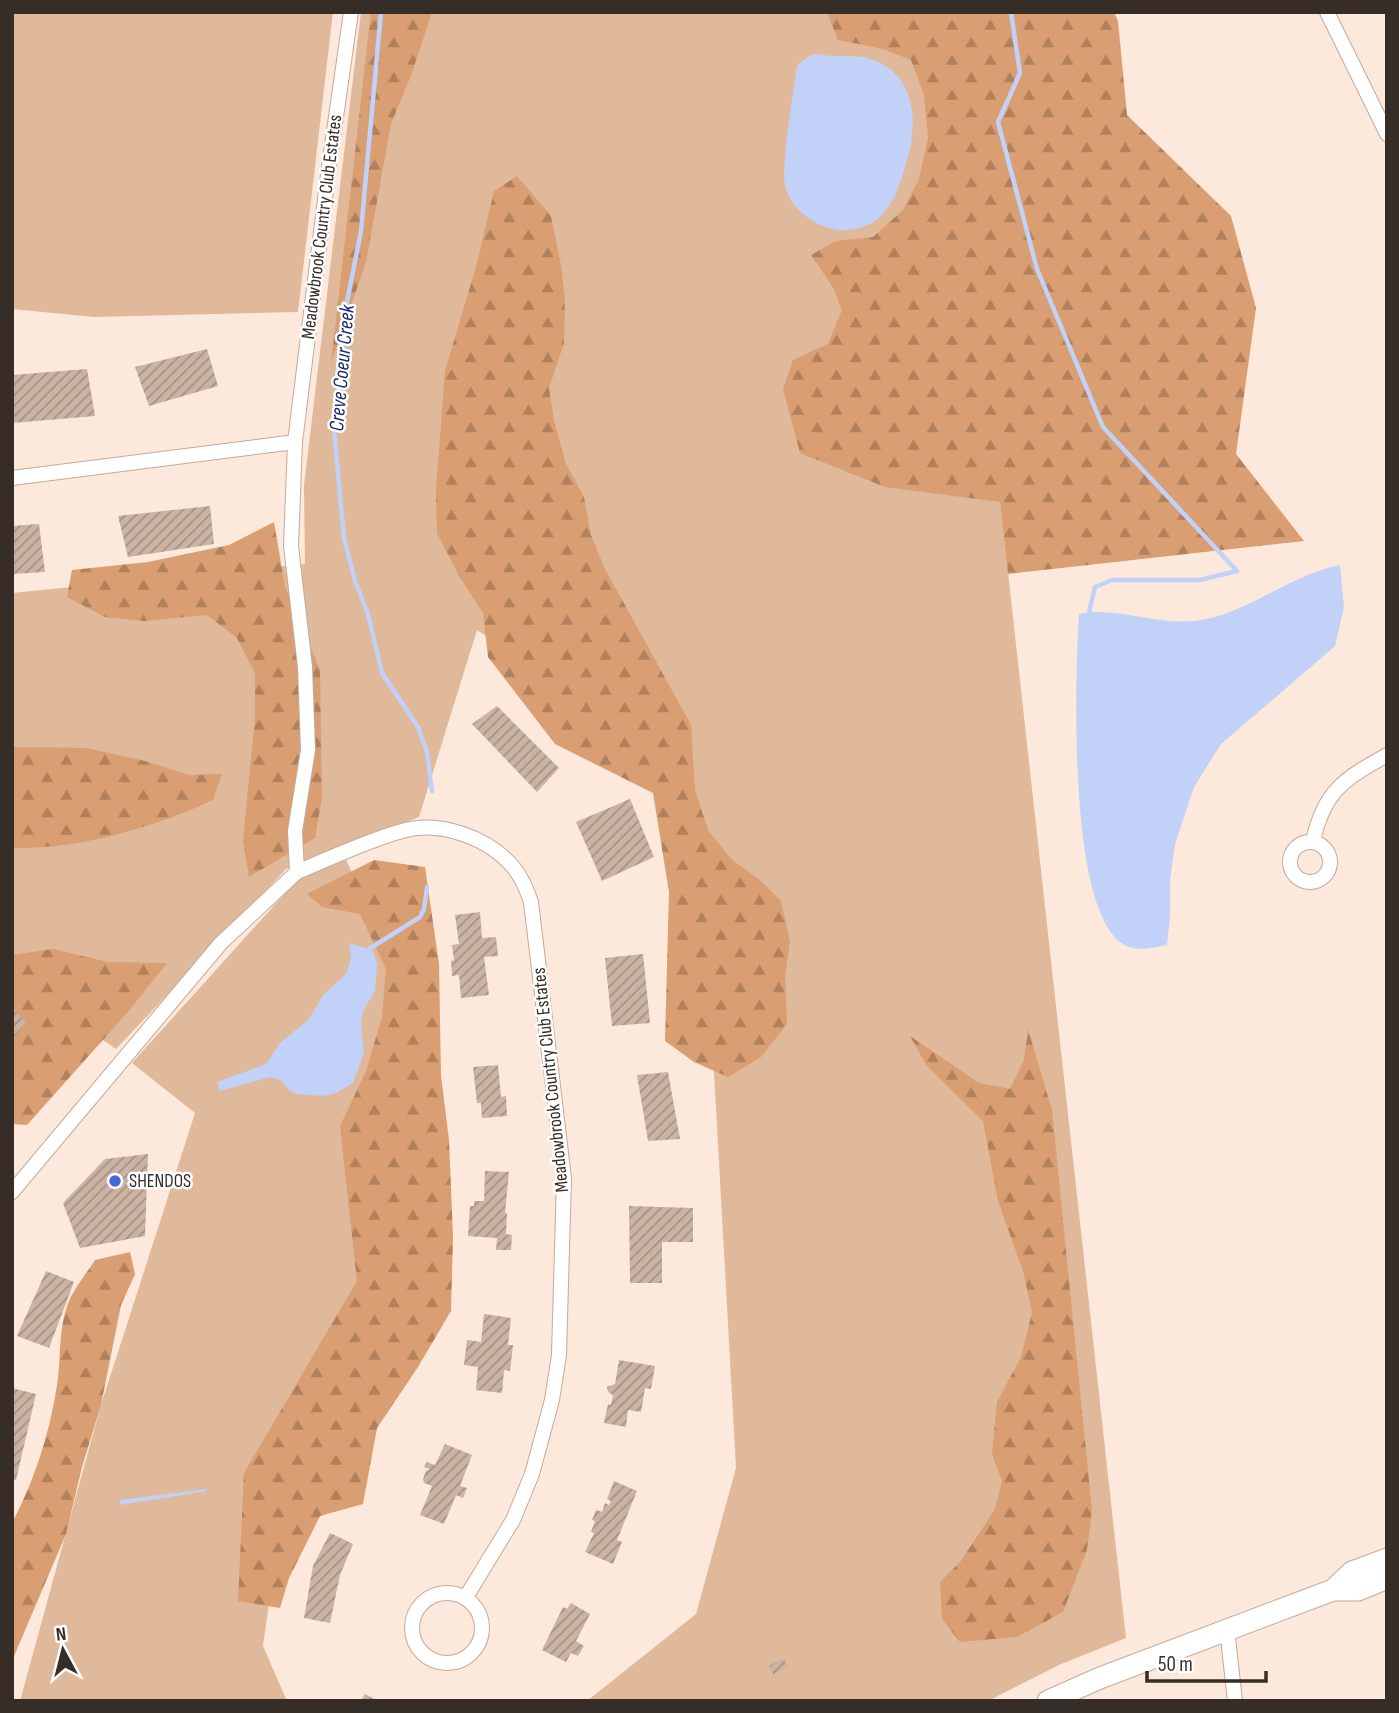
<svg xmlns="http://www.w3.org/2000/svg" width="1399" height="1713" viewBox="0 0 1399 1713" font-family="'Sofia Sans Condensed',sans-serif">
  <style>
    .grass { fill: #e0b89a }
    .forest { fill: url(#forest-firs) }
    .water { fill: #c2d1f7 }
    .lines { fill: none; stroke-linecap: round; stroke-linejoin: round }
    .stream { stroke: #c2d1f7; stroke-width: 4.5 }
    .building { fill: url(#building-hatch) }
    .minor-casing { stroke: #c1aa9a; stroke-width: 16 }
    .secondary-casing { stroke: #c1aa9a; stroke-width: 23 }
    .minor { stroke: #fff; stroke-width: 14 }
    .secondary { stroke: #fff; stroke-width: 21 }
    .poi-dot { fill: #4666d9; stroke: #fff; stroke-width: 2.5 }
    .labels { text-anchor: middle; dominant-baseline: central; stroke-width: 5; stroke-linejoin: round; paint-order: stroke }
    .street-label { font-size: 19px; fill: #362d27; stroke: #fff }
    .poi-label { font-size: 19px; fill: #362d27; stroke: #fff; text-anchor: start }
    .water-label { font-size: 21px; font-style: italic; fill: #192b70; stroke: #fff }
  </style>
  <defs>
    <pattern id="forest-firs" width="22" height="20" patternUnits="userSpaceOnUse" patternTransform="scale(1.75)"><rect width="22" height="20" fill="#d99e71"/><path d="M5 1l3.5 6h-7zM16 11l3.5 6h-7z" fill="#b1815d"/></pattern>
    <pattern id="building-hatch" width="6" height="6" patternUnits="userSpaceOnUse" patternTransform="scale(1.75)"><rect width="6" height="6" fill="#cab3a2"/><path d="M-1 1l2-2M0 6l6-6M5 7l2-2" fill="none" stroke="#a59284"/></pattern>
  </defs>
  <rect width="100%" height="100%" fill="#fce9db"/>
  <g class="grass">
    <path d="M 12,12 L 333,12 L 298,312 L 94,317 L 12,309 Z"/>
    <path d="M 361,12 L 946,12 L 1126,1638 L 1059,1665 L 988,1701 L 587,1701 L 696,1614 L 736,1468 L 713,1055 L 683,770 L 477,630 L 419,817 L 286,869 L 116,1049 L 12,978 L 12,593 L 305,564 L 304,485 Z"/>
    <path d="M 346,860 L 422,1025 L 413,1279 L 286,1481 L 263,1646 L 287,1701 L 20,1701 L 101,1405 L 195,1113 L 132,1063 L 298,879 Z"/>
  </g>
  <g class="forest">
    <path d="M 371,12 L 432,12 L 412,73 L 391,124 L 366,262 L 331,363 Z"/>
    <path d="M 827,12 L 1114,12 L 1118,21 L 1127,115 L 1231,216 L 1256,308 L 1236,454 L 1304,541 L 1008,574 L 1000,502 L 885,487 L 800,453 L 783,389 L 793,360 L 828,344 L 842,310 L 834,289 L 811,255 L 836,241 L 873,237 L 903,210 L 919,179 L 928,138 L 924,95 L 911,60 L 883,49 L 838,40 Z"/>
    <path d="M 517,176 L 551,216 L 561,265 L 565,299 L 564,343 L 549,388 L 554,421 L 566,464 L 584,497 L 591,535 L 604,567 L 691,725 L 695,790 L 708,830 L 732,860 L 759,879 L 781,901 L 790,942 L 785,976 L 787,1024 L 761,1057 L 728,1077 L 694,1062 L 665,1041 L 669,892 L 653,793 L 555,744 L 488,657 L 483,613 L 459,576 L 437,533 L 436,490 L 445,371 L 476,267 L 494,191 Z"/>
    <path d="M 274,522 L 285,587 L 320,670 L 322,798 L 315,838 L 249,877 L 243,841 L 255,717 L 255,673 L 237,638 L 207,615 L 144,621 L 105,617 L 67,597 L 72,570 L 148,562 L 229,545 Z"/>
    <path d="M 12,747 L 86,748 L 145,761 L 189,775 L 222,774 L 213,800 C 156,827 76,850 12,848 Z"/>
    <path d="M 374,860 L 425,867 L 439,964 L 441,1076 L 449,1140 L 453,1237 L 451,1311 L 418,1367 L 377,1428 L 363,1504 L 320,1516 L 289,1578 L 280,1608 L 238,1601 L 244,1473 L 357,1281 L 340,1126 L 366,1071 L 382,1017 L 386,969 L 360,914 L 322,907 L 307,894 Z"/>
    <path d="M 53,949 L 108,962 L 167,963 L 127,1013 L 27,1125 L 12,1124 L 12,955 Z"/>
    <path d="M 1028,1029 L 1052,1110 L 1092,1511 L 1087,1550 L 1063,1612 L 1017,1637 L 960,1642 L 942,1619 L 940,1582 L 961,1561 L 995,1509 L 1002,1481 L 992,1454 L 997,1402 L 1021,1357 L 1032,1312 L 1023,1271 L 998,1201 L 983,1121 L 927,1066 L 910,1036 L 979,1083 L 1010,1089 L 1024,1060 Z"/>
    <path d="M 130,1252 L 135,1274 L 121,1305 L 101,1405 L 82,1467 L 66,1534 L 12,1661 L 12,1523 C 33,1484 49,1435 56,1391 C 62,1361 57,1330 69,1301 C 75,1287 87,1273 95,1260 Z"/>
  </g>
  <g class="water">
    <path d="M 813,54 C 820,54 827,56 834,56 C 848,56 863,55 876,61 C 919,79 918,130 905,167 C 900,184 894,202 882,215 C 871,227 848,233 833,229 C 813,225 792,209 786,189 C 780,170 793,96 796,72 L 798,64 Z"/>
    <path d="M 1340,565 L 1344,607 L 1335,646 L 1221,744 L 1194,787 L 1175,844 L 1170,880 L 1170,917 L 1167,945 C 1151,948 1134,953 1120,942 C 1068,901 1075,680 1079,614 C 1117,605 1162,629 1206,619 C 1253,609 1293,574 1340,565 Z"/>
    <path d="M 349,943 L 369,949 L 373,952 L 377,963 L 375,991 L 363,1011 L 361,1023 L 364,1053 L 353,1083 L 336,1093 L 323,1096 L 297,1094 L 290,1091 L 280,1080 L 270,1077 L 220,1091 L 217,1082 L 266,1064 L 280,1043 L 309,1019 L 324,994 L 347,973 L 351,957 Z"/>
    <path d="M 206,1489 L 207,1491 L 120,1505 L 120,1500 Z"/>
  </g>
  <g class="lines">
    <g class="stream">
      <path d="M 381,12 L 361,231 L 347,302 L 334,430 L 344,538 L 355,581 L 368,614 L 382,673 L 418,727 L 427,752 L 432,791"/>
      <path d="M 1011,12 L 1020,73 L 998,122 L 1037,269 L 1103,427 L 1237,571 L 1200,580 L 1112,580 L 1095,587 L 1089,612"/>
      <path d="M 369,949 L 420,917 L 424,909 L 427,887"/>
    </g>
  </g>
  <g class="building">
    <path d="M 207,349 L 218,386 L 149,406 L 135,367 Z"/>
    <path d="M 87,369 L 95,416 L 12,423 L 12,375 Z"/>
    <path d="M 210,506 L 214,544 L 128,557 L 118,516 Z"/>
    <path d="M 39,524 L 45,572 L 12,574 L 12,526 Z"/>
    <path d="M 497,706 L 559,768 L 537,792 L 472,724 Z"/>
    <path d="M 630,799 L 654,857 L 602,881 L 576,822 Z"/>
    <path d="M 480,912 L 482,938 L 496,937 L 498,956 L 484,957 L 489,995 L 461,998 L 459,975 L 452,976 L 451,961 L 454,960 L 452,945 L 459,944 L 455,915 Z"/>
    <path d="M 643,954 L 650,1023 L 612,1026 L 605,958 Z"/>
    <path d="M 12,1008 L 26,1022 L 12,1040 Z"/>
    <path d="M 498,1065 L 501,1097 L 506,1096 L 507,1116 L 482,1118 L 481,1103 L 477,1103 L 473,1067 Z"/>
    <path d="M 668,1072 L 680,1139 L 648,1141 L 637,1075 Z"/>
    <path d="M 148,1154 L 145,1236 L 80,1248 L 63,1203 L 105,1159 Z"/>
    <path d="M 485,1171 L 509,1172 L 505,1213 L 507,1213 L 506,1234 L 512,1235 L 511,1250 L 496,1250 L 497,1238 L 468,1236 L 470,1206 L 474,1206 L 474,1201 L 484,1201 Z"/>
    <path d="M 629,1206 L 693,1208 L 693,1242 L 662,1242 L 662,1283 L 630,1283 Z"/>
    <path d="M 46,1271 L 74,1282 L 49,1348 L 17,1336 Z"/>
    <path d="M 484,1314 L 511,1318 L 508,1345 L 513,1345 L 510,1371 L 504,1370 L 502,1393 L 476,1390 L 478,1367 L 464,1365 L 467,1340 L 481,1342 Z"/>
    <path d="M 619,1360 L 655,1366 L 651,1389 L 645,1388 L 641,1412 L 628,1410 L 626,1427 L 604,1423 L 608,1404 L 611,1405 L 613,1395 L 608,1392 L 607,1387 L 615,1384 Z"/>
    <path d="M 12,1388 L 36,1394 L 16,1480 L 12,1479 Z"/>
    <path d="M 445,1444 L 472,1455 L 460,1486 L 467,1488 L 463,1498 L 456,1495 L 444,1524 L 420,1515 L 432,1486 L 424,1483 L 423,1479 L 426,1471 L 430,1469 L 424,1467 L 427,1462 L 435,1465 Z"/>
    <path d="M 614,1481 L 637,1491 L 617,1540 L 622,1542 L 613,1564 L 585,1552 L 594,1533 L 591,1532 L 595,1521 L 592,1520 L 596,1510 L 602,1512 L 605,1503 L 609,1505 L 611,1501 L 607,1499 Z"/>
    <path d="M 330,1533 L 353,1544 L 340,1575 L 330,1623 L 304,1618 L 313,1566 Z"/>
    <path d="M 571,1603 L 590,1614 L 576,1641 L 584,1646 L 578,1656 L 571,1653 L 566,1662 L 542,1650 L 563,1607 L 567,1609 Z"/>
    <path d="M 783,1658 L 788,1666 L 774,1675 L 769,1666 Z"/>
    <path d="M 365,1694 L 378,1701 L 361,1701 Z"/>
  </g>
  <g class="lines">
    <defs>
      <g id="minor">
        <path d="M 1327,12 L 1387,134"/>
        <path d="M 12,478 L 295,442"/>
        <path d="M 1313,841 C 1324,791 1344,779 1387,755"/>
        <circle cx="1310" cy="862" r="20"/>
        <path d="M 297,872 C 331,858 366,841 402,831 C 441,820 489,838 514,868 C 522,878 527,890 531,902 L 564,1178 L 559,1355 L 552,1400 L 532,1474 L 513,1520 L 466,1597"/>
        <path d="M 12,1192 L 221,943 L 297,872 L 295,831 L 308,750 L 305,667 L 291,546 L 295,442 L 330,159 L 351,12"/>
        <circle cx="447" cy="1628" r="35"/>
        <path d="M 1227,1629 L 1235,1701"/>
      </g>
      <g id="secondary">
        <path d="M 1333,1590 L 1352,1572 L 1387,1559"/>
        <path d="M 1048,1701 L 1100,1678 L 1333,1590 L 1358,1590 L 1387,1578"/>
      </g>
    </defs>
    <use href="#minor" class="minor-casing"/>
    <use href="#secondary" class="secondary-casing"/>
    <use href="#minor" class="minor"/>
    <use href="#secondary" class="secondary"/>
  </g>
  <circle class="poi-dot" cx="115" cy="1181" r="7"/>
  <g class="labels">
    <g class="street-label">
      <text transform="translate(322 227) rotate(-83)">Meadowbrook Country Club Estates</text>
      <text transform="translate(551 1080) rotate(-96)">Meadowbrook Country Club Estates</text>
    </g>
    <g class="poi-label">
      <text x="129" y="1181">SHENDOS</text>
    </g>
    <g class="water-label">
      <text transform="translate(342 368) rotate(-85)">Creve Coeur Creek</text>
    </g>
  </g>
  <rect width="1399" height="1713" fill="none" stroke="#362d27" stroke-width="28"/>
  <g transform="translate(63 1650) rotate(353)" stroke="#ffffff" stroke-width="5" paint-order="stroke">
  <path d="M0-5L12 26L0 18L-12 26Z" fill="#362d27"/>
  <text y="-10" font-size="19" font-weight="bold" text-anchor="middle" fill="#362d27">N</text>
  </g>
  <path d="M1147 1671v10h119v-10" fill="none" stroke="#362d27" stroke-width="3.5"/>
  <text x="1158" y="1671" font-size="21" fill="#362d27" stroke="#ffffff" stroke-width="5" paint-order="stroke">50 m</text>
</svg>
